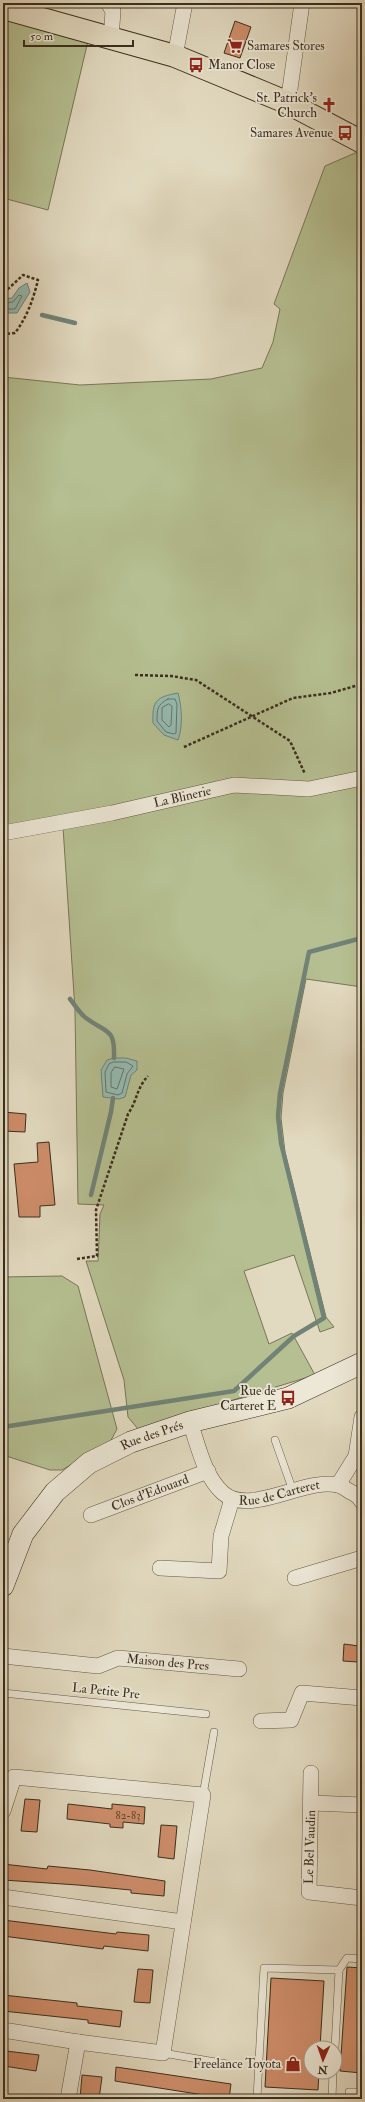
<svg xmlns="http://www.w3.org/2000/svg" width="365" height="2102" viewBox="0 0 365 2102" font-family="'IM FELL Double Pica',serif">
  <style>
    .green { fill: #b5bf91; stroke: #787658 }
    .water { fill: #95bbb2; stroke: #718377 }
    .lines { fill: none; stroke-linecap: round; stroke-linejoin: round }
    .shore { stroke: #687468; stroke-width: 1 }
    .stream { stroke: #718377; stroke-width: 4.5 }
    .building { fill: #ce8d6a; stroke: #3a2e1e }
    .service-casing { stroke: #645946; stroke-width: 8 }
    .minor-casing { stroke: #645946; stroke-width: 16 }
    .secondary-casing { stroke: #3a2e1e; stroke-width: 22 }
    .primary-casing { stroke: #3a2e1e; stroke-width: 24 }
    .path { stroke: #3a2e1e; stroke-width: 2.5; stroke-dasharray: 3 2; stroke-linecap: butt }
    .service { stroke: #ece7d6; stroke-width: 7 }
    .minor { stroke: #ece7d6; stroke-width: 15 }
    .secondary { stroke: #ece7d6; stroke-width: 21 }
    .primary { stroke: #e2dac0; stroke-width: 22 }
    .labels { text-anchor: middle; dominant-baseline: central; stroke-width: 3.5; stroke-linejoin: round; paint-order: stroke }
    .number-label { font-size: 11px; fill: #5f4631 }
    .poi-label { font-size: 13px; fill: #3a2e1e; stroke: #ece7d6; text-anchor: end }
    .street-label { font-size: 13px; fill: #3a2e1e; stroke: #ece7d6 }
  </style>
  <rect width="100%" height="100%" fill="#e2dac0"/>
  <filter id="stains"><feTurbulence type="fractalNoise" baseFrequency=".005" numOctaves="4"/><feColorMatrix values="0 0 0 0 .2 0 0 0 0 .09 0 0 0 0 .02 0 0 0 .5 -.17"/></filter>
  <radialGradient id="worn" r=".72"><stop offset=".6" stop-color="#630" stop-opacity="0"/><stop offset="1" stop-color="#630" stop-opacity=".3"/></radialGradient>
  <g class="green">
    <path d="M 3,16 L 88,41 L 48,210 L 3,198 Z"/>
    <path d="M 362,150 L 362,987 L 306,979 L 283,1093 L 281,1118 L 285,1152 L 326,1317 L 334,1327 L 320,1332 L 294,1255 L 244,1271 L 269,1344 L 292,1333 L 315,1375 L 138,1429 L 128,1417 L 124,1380 L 86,1261 L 98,1261 L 100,1214 L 104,1205 L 78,1204 L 75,1010 L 63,827 L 3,840 L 3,377 L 80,385 L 211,379 L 262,368 L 273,342 L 280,309 L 274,304 L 325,166 Z"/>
    <path d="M 62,1276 L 78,1286 L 117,1429 L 110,1442 L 62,1470 L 50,1470 L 3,1455 L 3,1277 Z"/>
  </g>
  <g class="water">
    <path d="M 27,283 L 30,292 L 17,313 L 3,313 L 3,299 L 12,298 L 19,288 Z"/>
    <path d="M 178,693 C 182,707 183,727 178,740 L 164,735 L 153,723 C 152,701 156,697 178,693 Z"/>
    <path d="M 114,1058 L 126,1058 L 137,1061 L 137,1070 L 131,1075 L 125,1097 L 119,1099 L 103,1097 L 101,1070 L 107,1060 Z"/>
  </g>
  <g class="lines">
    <g class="shore">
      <path d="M 3,303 L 13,302 L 19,295 L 22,296 L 15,309 L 3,309"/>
      <path d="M 168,699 L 175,699 L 177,704 L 176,733 L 174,734 L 166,732 L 157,721 C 157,709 157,705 168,699 Z"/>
      <path d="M 169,704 L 172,706 L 171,725 L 169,727 L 162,720 L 162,708 Z"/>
      <path d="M 114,1062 L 126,1062 L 133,1066 L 127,1074 L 122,1093 L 118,1095 L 106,1092 L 105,1072 L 109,1064 Z"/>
      <path d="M 115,1067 L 124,1069 L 117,1089 L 111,1087 L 111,1073 Z"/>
    </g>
    <g class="stream">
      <path d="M 42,315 L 75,323"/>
      <path d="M 70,999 C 75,1005 80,1014 86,1018 C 107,1034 115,1027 114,1058"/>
      <path d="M 91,1195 L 111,1112 L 113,1098"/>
      <path d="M 3,1427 L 234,1391 L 294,1336 L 324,1318 L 281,1143 L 278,1116 L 280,1093 L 309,952 L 362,938"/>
    </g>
  </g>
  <g class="building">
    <path d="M 235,21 L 251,27 L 240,58 L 224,53 Z"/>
    <path d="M 3,1112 L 26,1114 L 25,1132 L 3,1131 Z"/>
    <path d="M 49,1142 L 55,1205 L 40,1206 L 40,1217 L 19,1217 L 14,1164 L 38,1162 L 37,1143 Z"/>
    <path d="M 344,1644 L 359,1646 L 358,1662 L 343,1661 Z"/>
    <path d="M 25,1799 L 40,1800 L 37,1832 L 21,1831 Z"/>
    <path d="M 68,1804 L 112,1809 L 112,1804 L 145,1807 L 144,1824 L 123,1822 L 123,1828 L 110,1827 L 110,1824 L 67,1819 Z"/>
    <path d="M 161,1825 L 177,1826 L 174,1859 L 158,1857 Z"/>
    <path d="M 3,1864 L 47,1869 L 48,1866 L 90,1870 L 165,1881 L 164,1896 L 131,1893 L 131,1890 L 78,1885 L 3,1880 Z"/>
    <path d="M 3,1920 L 116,1934 L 117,1932 L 149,1935 L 148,1951 L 104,1946 L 103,1949 L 3,1936 Z"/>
    <path d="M 347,1967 L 362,1968 L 362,2073 L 340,2071 Z"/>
    <path d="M 138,1969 L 153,1970 L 150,2003 L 134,2002 Z"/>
    <path d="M 271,1978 L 324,1981 L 320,2048 L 311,2048 L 311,2072 L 319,2072 L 318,2090 L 265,2087 Z"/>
    <path d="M 3,1995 L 77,2003 L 77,2006 L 122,2011 L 120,2027 L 88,2023 L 88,2020 L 3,2011 Z"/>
    <path d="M 6,2051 L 39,2055 L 36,2071 L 4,2066 Z"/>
    <path d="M 116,2067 L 231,2084 L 229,2099 L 115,2081 Z"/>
    <path d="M 82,2075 L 102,2077 L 99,2099 L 80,2099 Z"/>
  </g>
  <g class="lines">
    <defs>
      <g id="service">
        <path d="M 275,1440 L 293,1491"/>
        <path d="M 3,1693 L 206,1714"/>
        <path d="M 203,1795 L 214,1732"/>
        <path d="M 339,1970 L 347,1958 L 362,1959"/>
        <path d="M 163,2053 L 227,2064"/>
        <path d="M 349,2092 L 362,2092"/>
        <path d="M 268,2099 L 257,2098 L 264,1968 L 339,1970 L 335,2048"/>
        <path d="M 332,2099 L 333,2072"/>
      </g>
      <g id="minor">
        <path d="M 108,3 L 113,11 L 111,39"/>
        <path d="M 175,56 L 185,3"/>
        <path d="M 286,102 L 290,89 L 302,3"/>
        <path id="s1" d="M 3,833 L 112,813 L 234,785 L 309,789 L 362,778"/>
        <path id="s2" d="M 190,1422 C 198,1445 204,1476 223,1493 C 250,1517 305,1477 338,1485 C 342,1486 346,1489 349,1491 C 355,1494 359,1496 362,1502"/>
        <path d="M 338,1485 L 356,1456 L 362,1417"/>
        <path id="s3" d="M 91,1515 L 208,1471"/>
        <path d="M 160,1568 L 219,1571 L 221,1536 L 232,1499"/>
        <path d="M 295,1578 L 362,1558"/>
        <path id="s4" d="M 3,1656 L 98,1666 L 118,1658 L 239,1669"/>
        <path d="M 261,1721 L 291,1720 L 302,1693 L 362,1698"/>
        <path d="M 311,1773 L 309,1892 L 362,1898"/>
        <path d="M 312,1803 L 362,1805"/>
        <path d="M 3,1811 L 14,1777 L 203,1795 L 163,2053 L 78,2042 L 68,2099"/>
        <path d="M 3,1897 L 183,1922"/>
        <path d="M 3,2030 L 78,2042"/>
      </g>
      <g id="secondary">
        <path id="s5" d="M 3,1586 L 23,1534 L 55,1492 L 89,1463 L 131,1442 L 190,1422 L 288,1398 L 362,1363"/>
      </g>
      <path id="primary" d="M 3,8 L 175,56 L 286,102 L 362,142"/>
    </defs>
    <use href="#service" class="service-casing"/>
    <use href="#minor" class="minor-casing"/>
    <use href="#secondary" class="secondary-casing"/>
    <use href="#primary" class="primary-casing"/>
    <g class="path">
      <path d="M 3,289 L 7,290 L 23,275 L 38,280 C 33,300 27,317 15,333 L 3,334"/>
      <path d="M 135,675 L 171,676 L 196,680 L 290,741 L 305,774"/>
      <path d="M 184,747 L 293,698 L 331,693 L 362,684"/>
      <path d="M 77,1259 L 97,1256 L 96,1210 L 128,1114 C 138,1099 136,1089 148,1076"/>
    </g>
    <use href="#service" class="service"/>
    <use href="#minor" class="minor"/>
    <use href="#secondary" class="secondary"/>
    <use href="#primary" class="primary"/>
  </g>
  <defs>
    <symbol id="supermarket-bare" viewBox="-9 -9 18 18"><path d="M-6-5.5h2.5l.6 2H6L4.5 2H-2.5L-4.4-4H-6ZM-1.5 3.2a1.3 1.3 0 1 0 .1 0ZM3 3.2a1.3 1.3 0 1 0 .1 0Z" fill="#8f2418" stroke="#ece7d6" stroke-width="2.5" paint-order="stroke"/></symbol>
    <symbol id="bus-bare" viewBox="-9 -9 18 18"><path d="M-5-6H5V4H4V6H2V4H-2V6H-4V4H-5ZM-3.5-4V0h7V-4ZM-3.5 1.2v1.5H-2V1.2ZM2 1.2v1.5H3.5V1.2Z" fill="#8f2418" stroke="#ece7d6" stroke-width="2.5" paint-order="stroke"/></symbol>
    <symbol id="church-bare" viewBox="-9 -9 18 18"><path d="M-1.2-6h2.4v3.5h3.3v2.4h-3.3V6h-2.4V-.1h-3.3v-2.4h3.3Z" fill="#8f2418" stroke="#ece7d6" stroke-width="2.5" paint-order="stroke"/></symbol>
    <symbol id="shop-bare" viewBox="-9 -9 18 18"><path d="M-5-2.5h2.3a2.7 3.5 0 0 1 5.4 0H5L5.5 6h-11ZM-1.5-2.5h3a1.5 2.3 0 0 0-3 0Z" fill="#8f2418" stroke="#ece7d6" stroke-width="2.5" paint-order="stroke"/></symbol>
  </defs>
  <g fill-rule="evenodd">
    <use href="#supermarket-bare" x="224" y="35" width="22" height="22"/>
    <use href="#bus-bare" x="185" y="54" width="22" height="22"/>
    <use href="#church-bare" x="318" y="94" width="22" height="22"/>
    <use href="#bus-bare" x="334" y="122" width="22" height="22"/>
    <use href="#bus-bare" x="277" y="1387" width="22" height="22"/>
    <use href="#shop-bare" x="282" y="2053" width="22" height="22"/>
  </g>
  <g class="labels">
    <g class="number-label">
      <text x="128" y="1815">82-83</text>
    </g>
    <g class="poi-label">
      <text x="247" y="46" text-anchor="start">Samares Stores</text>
      <text x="208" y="65" text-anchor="start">Manor Close</text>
      <text x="317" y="98">St. Patrick's<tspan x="317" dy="15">Church</tspan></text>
      <text x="333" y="133">Samares Avenue</text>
      <text x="276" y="1391">Rue de<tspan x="276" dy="15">Carteret E</tspan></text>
      <text x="281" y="2064">Freelance Toyota</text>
    </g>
    <g class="street-label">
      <text stroke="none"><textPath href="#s1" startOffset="183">La Blinerie</textPath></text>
      <text stroke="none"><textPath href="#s5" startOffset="222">Rue des Prés</textPath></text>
      <text stroke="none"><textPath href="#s2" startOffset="138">Rue de Carteret</textPath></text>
      <text stroke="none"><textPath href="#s3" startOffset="63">Clos d'Edouard</textPath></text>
      <text stroke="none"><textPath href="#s4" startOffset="167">Maison des Pres</textPath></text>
      <text transform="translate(106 1691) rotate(6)">La Petite Pre</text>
      <text transform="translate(310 1847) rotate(-88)">Le Bel Vaudin</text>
    </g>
  </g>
  <rect width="365" height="2102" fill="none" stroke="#e2dac0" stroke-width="16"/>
  <rect x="4" y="4" width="357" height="2094" fill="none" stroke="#3a2e1e" stroke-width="2"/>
  <rect x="8" y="8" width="349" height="2086" fill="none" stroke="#3a2e1e"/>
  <g transform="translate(323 2060) rotate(182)"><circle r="19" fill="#ece7d6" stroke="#a59d8c"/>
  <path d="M0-3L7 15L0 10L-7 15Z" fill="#8f2418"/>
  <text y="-6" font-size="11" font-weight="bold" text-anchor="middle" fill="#3a2e1e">N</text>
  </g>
  <path d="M24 40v6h109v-6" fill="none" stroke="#3a2e1e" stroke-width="2"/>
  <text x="30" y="40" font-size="12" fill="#3a2e1e" stroke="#ece7d6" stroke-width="3" paint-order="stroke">50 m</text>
  <rect width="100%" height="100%" filter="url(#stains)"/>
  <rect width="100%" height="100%" fill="url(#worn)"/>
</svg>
